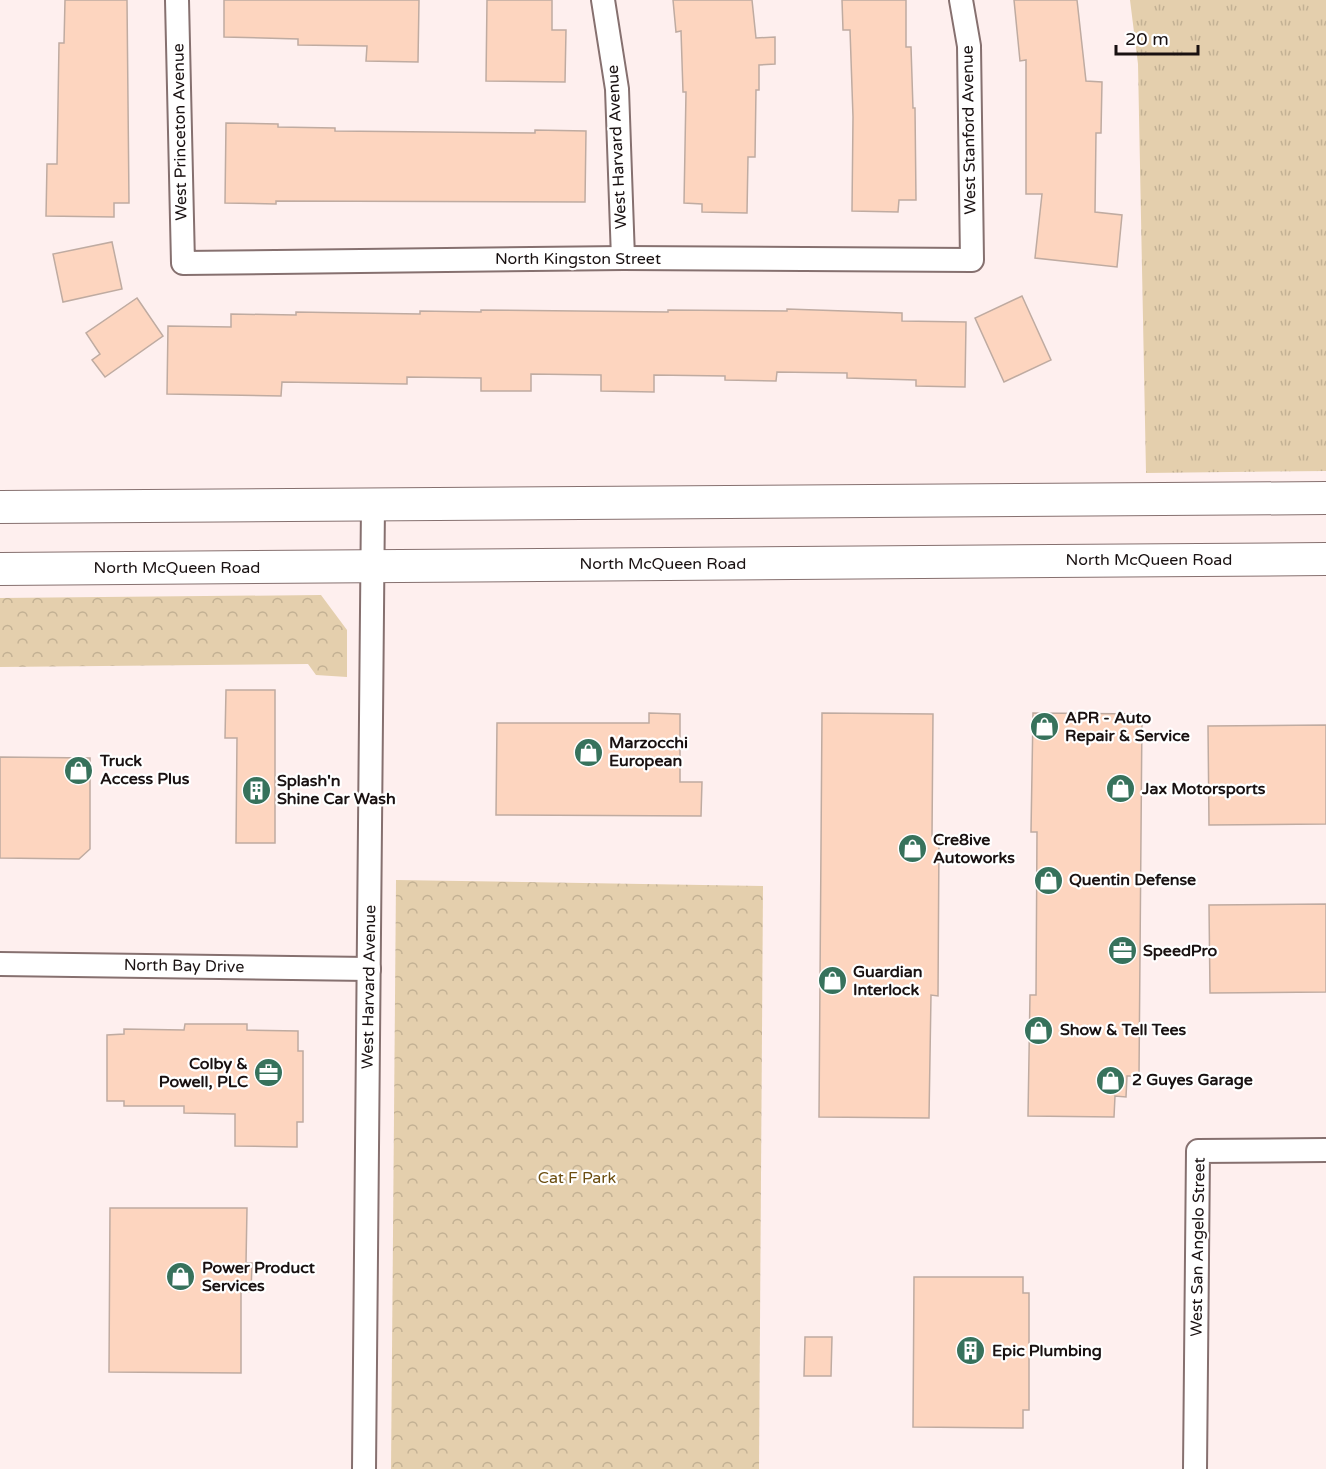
<svg xmlns="http://www.w3.org/2000/svg" width="1326" height="1469" viewBox="0 0 1326 1469" font-family="'Varela Round',sans-serif">
  <style>
    .grass { fill: url(#grass-tufts) }
    .park { fill: url(#park-crowns) }
    .building { fill: #fdd5bf; stroke: #bfaba1; stroke-width: 1.5 }
    .lines { fill: none; stroke-linecap: round; stroke-linejoin: round }
    .street-casing { stroke: #86706f; stroke-width: 26 }
    .secondary-casing { stroke: #86706f; stroke-width: 34 }
    .street { stroke: #fff; stroke-width: 22 }
    .secondary { stroke: #fff; stroke-width: 32 }
    .labels { text-anchor: middle; dominant-baseline: central; stroke-width: 4.5; stroke-linejoin: round; paint-order: stroke }
    .street-label { font-size: 16px; fill: #191111; stroke: #fff }
    .poi-label { font-size: 16px; font-weight: bold; fill: #191111; stroke: #fff; text-anchor: start }
    .park-label { font-size: 16px; fill: #6b4d10; stroke: #fff }
  </style>
  <defs>
    <pattern id="grass-tufts" width="24" height="20" patternUnits="userSpaceOnUse" patternTransform="scale(1.5)"><rect width="24" height="20" fill="#e4cfad"/><path d="M3 7l-1-3M5 7V3M7 7l1-3M15 17l-1-3M17 17v-4M19 17l1-3" fill="none" stroke="#c3b194"/></pattern>
    <pattern id="park-crowns" width="20" height="18" patternUnits="userSpaceOnUse" patternTransform="scale(1.5)"><rect width="20" height="18" fill="#e4cfad"/><path d="M2 6a3 3 0 1 1 6 0M12 15a3 3 0 1 1 6 0" fill="none" stroke="#c3b194"/></pattern>
  </defs>
  <rect width="100%" height="100%" fill="#feefee"/>
  <path class="grass" d="M 1130,0 L 1326,0 L 1326,471 L 1146,473 L 1138,64 Z"/>
  <g class="park">
    <path d="M 321,595 L 347,630 L 347,677 L 316,675 L 308,664 L 0,667 L 0,598 Z"/>
    <path d="M 396,880 L 763,886 L 759,1469 L 391,1469 Z"/>
  </g>
  <g class="building">
    <path d="M 65,0 L 127,0 L 129,203 L 114,203 L 114,217 L 46,216 L 47,164 L 57,164 L 59,43 L 64,43 Z"/>
    <path d="M 224,0 L 419,0 L 418,62 L 366,61 L 367,46 L 298,45 L 298,39 L 224,37 Z"/>
    <path d="M 487,0 L 552,0 L 552,30 L 566,30 L 565,82 L 486,81 Z"/>
    <path d="M 673,0 L 752,0 L 756,38 L 775,37 L 775,64 L 759,65 L 759,90 L 756,90 L 755,157 L 748,157 L 747,213 L 702,212 L 702,204 L 684,203 L 686,92 L 683,92 L 681,31 L 676,32 Z"/>
    <path d="M 842,0 L 906,0 L 906,47 L 911,47 L 913,108 L 915,108 L 916,200 L 899,200 L 898,212 L 852,211 L 853,117 L 850,30 L 843,30 Z"/>
    <path d="M 1014,0 L 1077,0 L 1086,81 L 1102,82 L 1101,133 L 1096,133 L 1095,212 L 1122,215 L 1117,267 L 1035,258 L 1042,194 L 1026,194 L 1026,60 L 1020,61 Z"/>
    <path d="M 226,123 L 278,124 L 278,127 L 335,128 L 335,131 L 535,133 L 535,130 L 586,131 L 585,202 L 276,201 L 276,204 L 225,203 Z"/>
    <path d="M 112,242 L 122,289 L 63,302 L 53,254 Z"/>
    <path d="M 1022,296 L 1051,360 L 1004,382 L 975,318 Z"/>
    <path d="M 137,298 L 163,336 L 105,377 L 92,360 L 100,354 L 86,333 Z"/>
    <path d="M 787,309 L 902,313 L 902,321 L 966,322 L 965,387 L 916,386 L 916,380 L 847,378 L 847,373 L 777,372 L 776,381 L 725,380 L 725,376 L 654,375 L 654,392 L 601,391 L 601,375 L 531,374 L 531,391 L 481,391 L 481,378 L 407,377 L 407,384 L 282,382 L 281,396 L 167,394 L 168,326 L 231,327 L 231,314 L 296,315 L 296,312 L 420,314 L 420,311 L 481,312 L 481,310 L 668,312 L 668,310 L 787,311 Z"/>
    <path d="M 226,690 L 275,690 L 275,843 L 236,843 L 237,738 L 225,738 Z"/>
    <path d="M 649,713 L 680,714 L 680,782 L 702,782 L 701,816 L 496,815 L 497,723 L 649,723 Z"/>
    <path d="M 822,713 L 933,714 L 932,836 L 939,836 L 938,996 L 931,995 L 929,1118 L 819,1117 Z"/>
    <path d="M 1033,713 L 1142,714 L 1139,1076 L 1127,1076 L 1126,1097 L 1115,1096 L 1114,1117 L 1028,1116 L 1030,995 L 1036,995 L 1037,832 L 1031,832 Z"/>
    <path d="M 1326,725 L 1326,824 L 1209,825 L 1208,726 Z"/>
    <path d="M 0,757 L 90,758 L 90,849 L 79,859 L 0,858 Z"/>
    <path d="M 1326,904 L 1326,992 L 1210,993 L 1209,905 Z"/>
    <path d="M 185,1024 L 247,1024 L 247,1030 L 298,1031 L 298,1051 L 303,1051 L 303,1122 L 297,1122 L 297,1147 L 235,1146 L 235,1114 L 184,1113 L 184,1106 L 124,1106 L 124,1101 L 107,1101 L 107,1035 L 124,1034 L 124,1029 L 184,1030 Z"/>
    <path d="M 110,1208 L 247,1208 L 246,1263 L 252,1263 L 251,1292 L 241,1291 L 241,1373 L 109,1372 Z"/>
    <path d="M 914,1277 L 1023,1277 L 1023,1293 L 1029,1293 L 1029,1410 L 1023,1410 L 1023,1428 L 913,1427 Z"/>
    <path d="M 805,1337 L 832,1337 L 831,1376 L 804,1376 Z"/>
  </g>
  <g class="lines">
    <defs>
      <g id="street">
        <path d="M 177,0 L 183,263 L 623,258 L 972,260 L 969,46 L 961,0"/>
        <path d="M 603,0 L 617,89 L 623,258"/>
        <path d="M 0,964 L 369,969"/>
        <path d="M 364,1469 L 373,504"/>
        <path d="M 1195,1469 L 1198,1151 L 1326,1150"/>
      </g>
      <g id="secondary">
        <path d="M 0,507 L 1326,498"/>
        <path d="M 0,569 L 1326,559"/>
      </g>
    </defs>
    <use href="#street" class="street-casing"/>
    <use href="#secondary" class="secondary-casing"/>
    <use href="#street" class="street"/>
    <use href="#secondary" class="secondary"/>
  </g>
  <defs>
    <symbol id="shop-disc" viewBox="-11 -11 22 22"><circle r="9.5" fill="#37725c" stroke="#fff"/><path d="M-5-2.5h2.3a2.7 3.5 0 0 1 5.4 0H5L5.5 6h-11ZM-1.5-2.5h3a1.5 2.3 0 0 0-3 0Z" fill="#fff"/></symbol>
    <symbol id="building-disc" viewBox="-11 -11 22 22"><circle r="9.5" fill="#37725c" stroke="#fff"/><path d="M-4-6H4V6H1V3H-1V6H-4ZM-2.5-4.3h1.7v1.8h-1.7ZM.8-4.3h1.7v1.8H.8ZM-2.5-1h1.7V.8h-1.7ZM.8-1h1.7V.8H.8Z" fill="#fff"/></symbol>
    <symbol id="office-disc" viewBox="-11 -11 22 22"><circle r="9.5" fill="#37725c" stroke="#fff"/><path d="M-6-3h4V-5.5h4V-3h4V5H-6ZM-1-4.5V-3h2v-1.5ZM-6 0V1H6V0Z" fill="#fff"/></symbol>
  </defs>
  <g fill-rule="evenodd">
    <use href="#shop-disc" x="1028" y="710" width="33" height="33"/>
    <use href="#shop-disc" x="572" y="736" width="33" height="33"/>
    <use href="#shop-disc" x="62" y="754" width="33" height="33"/>
    <use href="#shop-disc" x="1104" y="772" width="33" height="33"/>
    <use href="#building-disc" x="240" y="774" width="33" height="33"/>
    <use href="#shop-disc" x="896" y="832" width="33" height="33"/>
    <use href="#shop-disc" x="1032" y="864" width="33" height="33"/>
    <use href="#office-disc" x="1106" y="934" width="33" height="33"/>
    <use href="#shop-disc" x="816" y="964" width="33" height="33"/>
    <use href="#shop-disc" x="1022" y="1014" width="33" height="33"/>
    <use href="#office-disc" x="252" y="1056" width="33" height="33"/>
    <use href="#shop-disc" x="1094" y="1064" width="33" height="33"/>
    <use href="#shop-disc" x="164" y="1260" width="33" height="33"/>
    <use href="#building-disc" x="954" y="1334" width="33" height="33"/>
  </g>
  <g class="labels">
    <g class="street-label">
      <text transform="translate(969 130) rotate(-91)">West Stanford Avenue</text>
      <text transform="translate(180 132) rotate(-91)">West Princeton Avenue</text>
      <text transform="translate(617 147) rotate(-93)">West Harvard Avenue</text>
      <text x="578" y="259">North Kingston Street</text>
      <text x="1149" y="560">North McQueen Road</text>
      <text x="663" y="564">North McQueen Road</text>
      <text x="177" y="568">North McQueen Road</text>
      <text transform="translate(184 966) rotate(1)">North Bay Drive</text>
      <text transform="translate(369 987) rotate(-89)">West Harvard Avenue</text>
      <text transform="translate(1198 1247) rotate(-89)">West San Angelo Street</text>
    </g>
    <g class="poi-label">
      <text x="1065" y="718">APR - Auto<tspan x="1065" dy="18">Repair &amp; Service</tspan></text>
      <text x="609" y="743">Marzocchi<tspan x="609" dy="18">European</tspan></text>
      <text x="100" y="761">Truck<tspan x="100" dy="18">Access Plus</tspan></text>
      <text x="277" y="781">Splash'n<tspan x="277" dy="18">Shine Car Wash</tspan></text>
      <text x="1142" y="789">Jax Motorsports</text>
      <text x="933" y="840">Cre8ive<tspan x="933" dy="18">Autoworks</tspan></text>
      <text x="1069" y="880">Quentin Defense</text>
      <text x="1143" y="951">SpeedPro</text>
      <text x="853" y="972">Guardian<tspan x="853" dy="18">Interlock</tspan></text>
      <text x="1060" y="1030">Show &amp; Tell Tees</text>
      <text x="248" y="1064" text-anchor="end">Colby &amp;<tspan x="248" dy="18">Powell, PLC</tspan></text>
      <text x="1132" y="1080">2 Guyes Garage</text>
      <text x="202" y="1268">Power Product<tspan x="202" dy="18">Services</tspan></text>
      <text x="992" y="1351">Epic Plumbing</text>
    </g>
    <g class="park-label">
      <text x="577" y="1178">Cat F Park</text>
    </g>
  </g>
  <path d="M1116 45v9h82v-9" fill="none" stroke="#191111" stroke-width="3"/>
  <text x="1125" y="45" font-size="18" fill="#191111" stroke="#ffffff" stroke-width="4.5" paint-order="stroke">20 m</text>
</svg>
